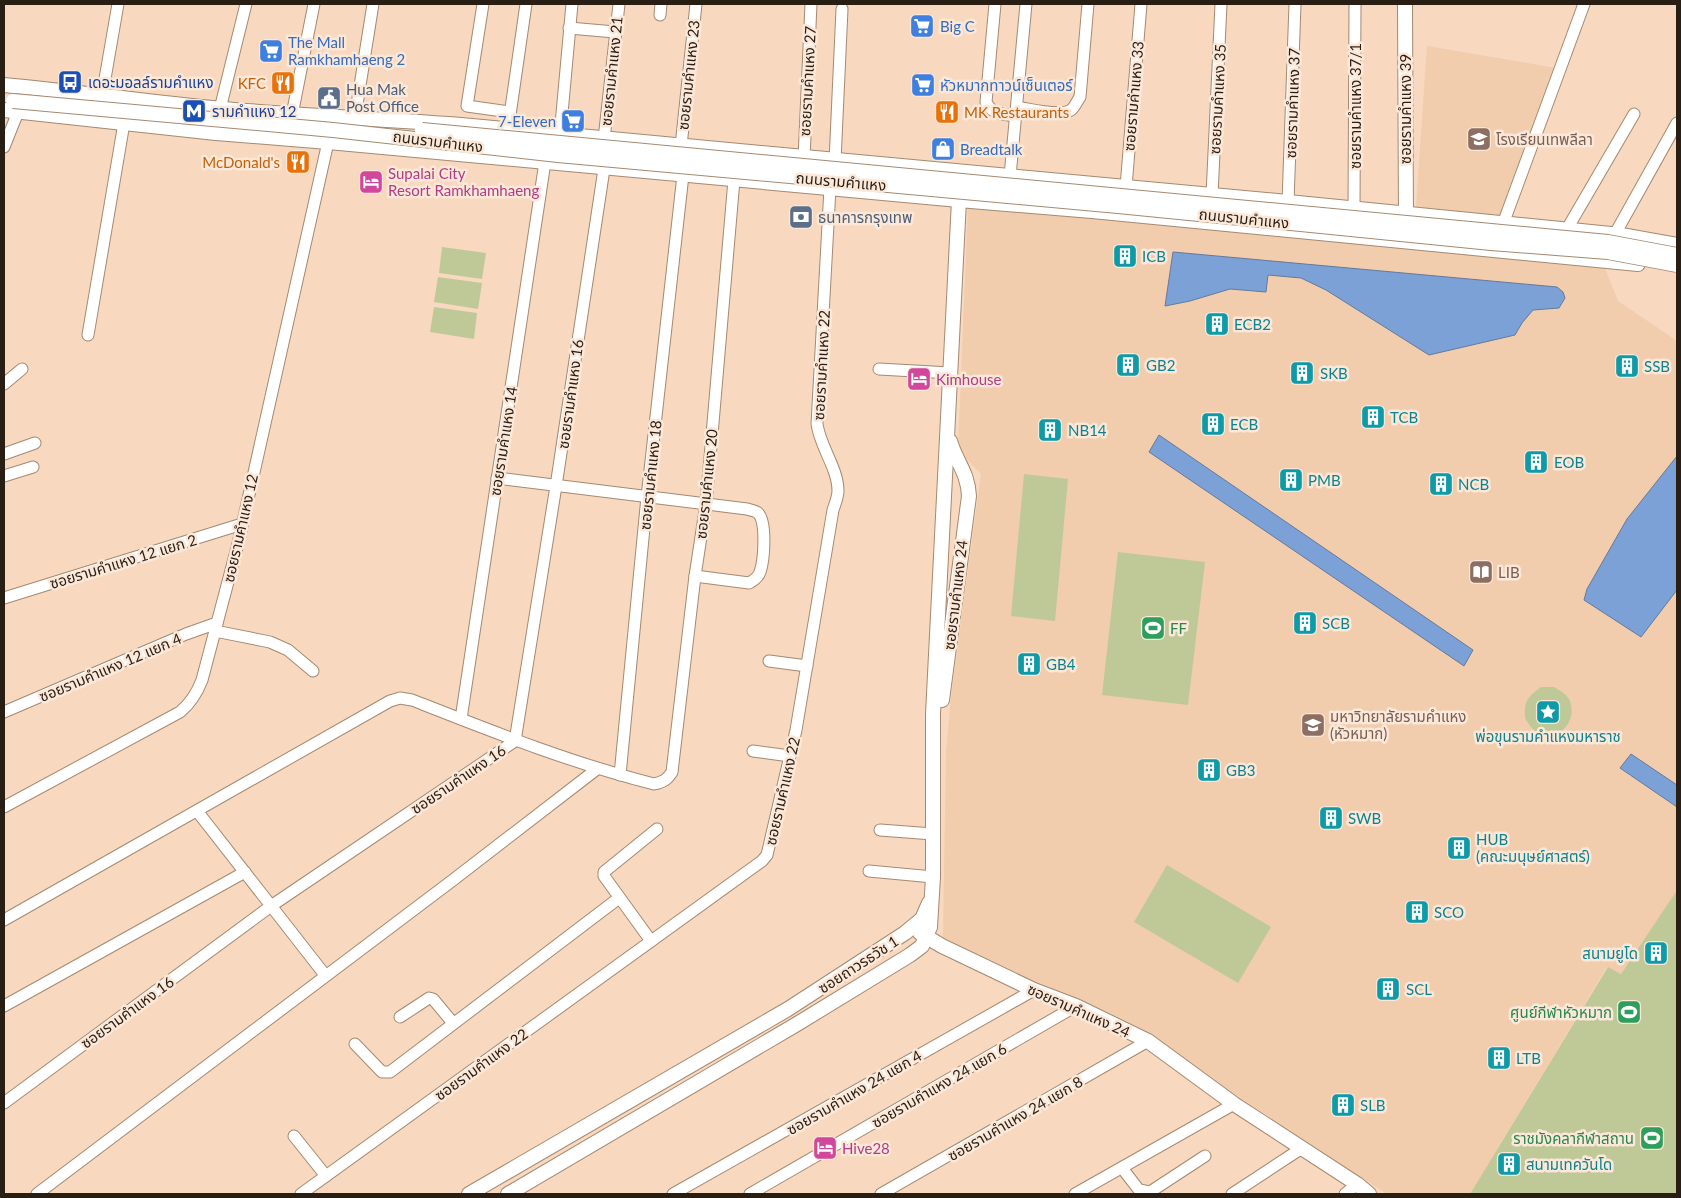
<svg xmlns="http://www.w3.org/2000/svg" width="1681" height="1198" viewBox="0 0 1681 1198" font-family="Lato,'Noto Sans Thai',sans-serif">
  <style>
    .built { fill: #f1ccad }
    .green { fill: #bfc998 }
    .water { fill: #7ca1d7; stroke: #637a9c }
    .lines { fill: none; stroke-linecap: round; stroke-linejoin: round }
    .minor-casing { stroke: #a58970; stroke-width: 13 }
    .major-casing { stroke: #a58970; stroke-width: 16 }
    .minor { stroke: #fff; stroke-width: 11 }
    .major { stroke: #fff; stroke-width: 14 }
    .major-bridge-casing { stroke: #a58970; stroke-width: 16; stroke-linecap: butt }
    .major-bridge { stroke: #fff; stroke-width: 14 }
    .labels { text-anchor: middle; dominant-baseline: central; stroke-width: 5; stroke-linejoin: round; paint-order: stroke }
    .shop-label { font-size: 15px; fill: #366cbe; stroke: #fbe8d8; text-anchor: start }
    .street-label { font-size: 15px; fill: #291e14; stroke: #fbe8d8 }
    .transit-label { font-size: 15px; fill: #164399; stroke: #fbe8d8; text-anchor: start }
    .food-label { font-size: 15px; fill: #c56008; stroke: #fbe8d8; text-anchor: end }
    .service-label { font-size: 15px; fill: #4e5e75; stroke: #fbe8d8; text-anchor: start }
    .education-label { font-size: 15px; fill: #785e54; stroke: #fbe8d8; text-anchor: start }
    .hotel-label { font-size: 15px; fill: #b23c85; stroke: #fbe8d8; text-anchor: start }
    .culture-label { font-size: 15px; fill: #0d838f; stroke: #fbe8d8; text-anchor: start }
    .leisure-label { font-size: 15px; fill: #27864d; stroke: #fbe8d8; text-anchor: end }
  </style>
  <rect width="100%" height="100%" fill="#f8d8be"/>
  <g class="built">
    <path d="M 1427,46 L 1562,69 L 1507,219 L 1416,208 Z"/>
    <path d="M 968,204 L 1091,218 L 1604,266 L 1618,301 L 1677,341 L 1677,890 L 1621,974 L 1607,967 L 1470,1194 L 1387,1194 L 1134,1028 L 1003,969 L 943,937 L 946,753 L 951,697 L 981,474 L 958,450 Z"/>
  </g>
  <g class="green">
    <path d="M 442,247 L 486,253 L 482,279 L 439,273 Z"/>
    <path d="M 438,277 L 482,283 L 478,309 L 434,302 Z"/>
    <path d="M 434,307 L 477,313 L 474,339 L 430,332 Z"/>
    <path d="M 1024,474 L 1068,479 L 1055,621 L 1011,616 Z"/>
    <path d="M 1118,552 L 1205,562 L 1188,705 L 1102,695 Z"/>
    <path d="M 1541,687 L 1554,687 C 1559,690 1566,694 1569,699 C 1581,724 1550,750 1530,726 C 1528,722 1525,720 1525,716 C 1524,700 1529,696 1541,687 Z"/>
    <path d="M 1167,865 L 1271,927 L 1238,983 L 1134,922 Z"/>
    <path d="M 1677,890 L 1677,1194 L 1470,1194 L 1608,967 L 1621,974 Z"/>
  </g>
  <g class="water">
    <path d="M 1173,252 L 1557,287 L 1563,292 L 1565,298 L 1559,308 L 1533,310 L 1522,323 L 1515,335 L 1429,355 L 1326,290 L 1301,278 L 1268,275 L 1266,292 L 1230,289 L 1190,301 L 1165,306 Z"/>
    <path d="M 1159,435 L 1473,650 L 1464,666 L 1149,452 Z"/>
    <path d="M 1677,456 L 1677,590 L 1641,637 L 1584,600 L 1587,589 L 1627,519 Z"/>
    <path d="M 1631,754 L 1677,785 L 1677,807 L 1620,768 Z"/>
  </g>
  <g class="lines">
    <defs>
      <g id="minor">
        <path d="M 483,4 L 467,106 L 510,112"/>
        <path d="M 995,4 L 986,102 C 992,115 1003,114 1016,116"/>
        <path d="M 660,15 L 661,4"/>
        <path d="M 569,28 L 615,32"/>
        <path d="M 102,96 L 118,4"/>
        <path d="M 1017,107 C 1029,109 1061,117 1071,110 C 1075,107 1077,101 1080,97 L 1088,4"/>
        <path d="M 220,109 L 246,4"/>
        <path d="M 292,115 L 314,4"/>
        <path d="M 355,117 L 373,4"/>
        <path d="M 508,129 L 526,4"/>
        <path d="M 560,135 L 572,4"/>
        <path d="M 604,139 L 619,4"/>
        <path d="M 681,146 L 696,4"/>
        <path d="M 4,147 L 18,112"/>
        <path d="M 804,158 L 811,4"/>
        <path d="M 835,161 L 842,9"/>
        <path d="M 1010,176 L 1026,4"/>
        <path d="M 1126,187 L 1141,4"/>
        <path d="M 1212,195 L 1221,4"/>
        <path d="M 1288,202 L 1295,4"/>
        <path d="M 1354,209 L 1355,4"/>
        <path d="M 1503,224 L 1584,4"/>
        <path d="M 1567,229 L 1634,114"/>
        <path d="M 1615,234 L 1677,123"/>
        <path d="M 88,335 L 124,123"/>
        <path d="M 879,369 L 950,373"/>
        <path d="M 4,384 L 22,369"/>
        <path d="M 4,454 L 35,443"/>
        <path d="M 4,476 L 33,467"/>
        <path d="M 497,478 L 747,509 C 750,510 756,511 758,513 C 767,522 764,561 760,572 C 758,578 753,581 749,583 L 695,576"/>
        <path d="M 4,598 L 242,524"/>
        <path d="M 215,631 L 270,642 L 288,650 L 313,671"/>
        <path d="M 769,661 L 807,666"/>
        <path d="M 4,712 L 186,634 L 217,623"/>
        <path d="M 461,719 L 545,162"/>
        <path d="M 753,751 L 790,756"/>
        <path d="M 620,775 L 647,497 L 683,175"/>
        <path d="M 4,807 L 180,712 C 191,703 197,693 202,680 L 238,544 L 328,142"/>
        <path d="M 197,811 L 325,975"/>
        <path d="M 880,830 L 933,834"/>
        <path d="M 869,871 L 933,877"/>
        <path d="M 4,920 L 390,701 L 400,698 L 412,700 C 491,731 571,763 654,784 C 663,782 667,780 672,772 L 695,576 L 706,504 L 734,180"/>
        <path d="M 651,941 L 604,876 L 604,872 L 657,829"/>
        <path d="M 4,1006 L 245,872"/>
        <path d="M 400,1017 L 429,998 L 433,999 L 453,1023"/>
        <path d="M 355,1044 L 382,1072 L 390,1072 L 619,898"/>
        <path d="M 4,1103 L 271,906 L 515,741 L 556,486 L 604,169"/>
        <path d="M 294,1136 L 326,1176"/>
        <path d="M 1122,1168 L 1139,1190 L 1150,1192 L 1205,1156"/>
        <path d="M 37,1194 L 453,880 L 597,769"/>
        <path d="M 301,1194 L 762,861 L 767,855 L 796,730 L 833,510 C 835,504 838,497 838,491 C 838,468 820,447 817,424 L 830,188"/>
        <path d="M 673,1194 L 1034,990"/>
        <path d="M 750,1194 L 1076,1006"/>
        <path d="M 881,1194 L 1148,1041"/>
        <path d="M 1075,1194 L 1234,1104"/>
        <path d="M 1232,1194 L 1302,1148"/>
        <path d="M 1345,1194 L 1357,1184"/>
      </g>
      <g id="major">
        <path d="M 1405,4 L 1406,223"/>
        <path d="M 4,85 C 77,92 149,102 222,109 C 305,116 388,119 472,126 L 1288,202 L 1621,235 L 1677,245"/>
        <path d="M 4,110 L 216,133 L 328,142 L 959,200 L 1092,211 L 1638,264"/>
        <path d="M 942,700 L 969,496 C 968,472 956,462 950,441"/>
        <path d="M 920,933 L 942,946 L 1034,990 L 1076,1006 L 1148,1041 L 1234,1104 L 1357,1184 L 1369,1194"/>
        <path d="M 469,1194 L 788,1009 L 905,933 L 922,919 L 929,903"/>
        <path d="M 508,1194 L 797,1024 L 910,955 L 922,946 L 930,927 L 933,877 L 933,714 L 959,200 L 957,192"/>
      </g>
    </defs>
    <use href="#minor" class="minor-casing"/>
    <use href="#major" class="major-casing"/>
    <use href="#minor" class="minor"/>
    <use href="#major" class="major"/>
    <defs>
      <g id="major-bridge">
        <path d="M 13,101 L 333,130 L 558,155 L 1118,206 L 1491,243 L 1608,252 L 1677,265"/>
        <path d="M 422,130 L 1608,242 L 1677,255"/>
      </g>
    </defs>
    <use href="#major-bridge" class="major-bridge-casing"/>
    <use href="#major-bridge" class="major-bridge"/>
  </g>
  <defs>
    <symbol id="supermarket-square" viewBox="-11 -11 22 22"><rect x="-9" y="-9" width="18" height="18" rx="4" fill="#3f7fe0" stroke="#fbe8d8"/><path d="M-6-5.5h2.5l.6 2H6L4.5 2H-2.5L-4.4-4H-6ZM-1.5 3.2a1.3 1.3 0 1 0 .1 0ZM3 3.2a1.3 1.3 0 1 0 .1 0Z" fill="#fff"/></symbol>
    <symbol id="bus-square" viewBox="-11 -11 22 22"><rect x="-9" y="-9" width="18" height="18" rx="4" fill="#1a4fb4" stroke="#fbe8d8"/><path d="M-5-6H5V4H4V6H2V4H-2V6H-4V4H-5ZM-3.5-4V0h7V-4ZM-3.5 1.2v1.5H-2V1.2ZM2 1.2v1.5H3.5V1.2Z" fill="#fff"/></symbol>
    <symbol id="restaurant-square" viewBox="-11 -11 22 22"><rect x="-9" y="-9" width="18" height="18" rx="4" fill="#e8710a" stroke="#fbe8d8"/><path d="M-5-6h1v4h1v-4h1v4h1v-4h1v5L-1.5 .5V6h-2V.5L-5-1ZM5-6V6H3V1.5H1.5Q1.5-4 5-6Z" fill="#fff"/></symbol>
    <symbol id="civic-square" viewBox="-11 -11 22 22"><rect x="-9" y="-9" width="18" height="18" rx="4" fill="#5c6f8a" stroke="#fbe8d8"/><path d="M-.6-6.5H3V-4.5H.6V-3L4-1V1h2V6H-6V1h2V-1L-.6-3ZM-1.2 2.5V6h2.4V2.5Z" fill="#fff"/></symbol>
    <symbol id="metro-square" viewBox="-11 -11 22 22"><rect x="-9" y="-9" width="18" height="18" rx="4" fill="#1a4fb4" stroke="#fbe8d8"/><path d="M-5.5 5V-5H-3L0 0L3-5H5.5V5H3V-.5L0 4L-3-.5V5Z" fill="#fff"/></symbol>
    <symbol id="school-square" viewBox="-11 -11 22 22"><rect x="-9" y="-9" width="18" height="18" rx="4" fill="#8d6e63" stroke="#fbe8d8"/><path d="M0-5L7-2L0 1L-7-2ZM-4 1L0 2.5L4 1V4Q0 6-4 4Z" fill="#fff"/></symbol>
    <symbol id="shop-square" viewBox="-11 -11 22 22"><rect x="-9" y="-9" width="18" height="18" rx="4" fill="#3f7fe0" stroke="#fbe8d8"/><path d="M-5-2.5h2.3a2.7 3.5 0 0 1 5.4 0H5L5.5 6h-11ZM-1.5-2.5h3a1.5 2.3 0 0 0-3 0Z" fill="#fff"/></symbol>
    <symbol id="hotel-square" viewBox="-11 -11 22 22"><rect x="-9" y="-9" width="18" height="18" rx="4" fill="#d1479c" stroke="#fbe8d8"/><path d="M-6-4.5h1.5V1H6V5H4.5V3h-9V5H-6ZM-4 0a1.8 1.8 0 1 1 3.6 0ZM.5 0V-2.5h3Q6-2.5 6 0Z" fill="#fff"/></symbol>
    <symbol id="bank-square" viewBox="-11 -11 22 22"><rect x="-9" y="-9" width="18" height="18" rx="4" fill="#5c6f8a" stroke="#fbe8d8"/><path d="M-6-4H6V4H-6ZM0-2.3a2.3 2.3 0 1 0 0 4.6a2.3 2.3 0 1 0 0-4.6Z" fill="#fff"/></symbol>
    <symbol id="building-square" viewBox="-11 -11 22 22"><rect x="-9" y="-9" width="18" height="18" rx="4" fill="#0f9aa8" stroke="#fbe8d8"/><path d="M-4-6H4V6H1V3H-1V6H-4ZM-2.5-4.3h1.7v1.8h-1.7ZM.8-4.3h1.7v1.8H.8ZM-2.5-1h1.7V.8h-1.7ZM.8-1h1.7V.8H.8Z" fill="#fff"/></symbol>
    <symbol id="library-square" viewBox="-11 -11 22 22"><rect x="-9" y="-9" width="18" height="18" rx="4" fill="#8d6e63" stroke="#fbe8d8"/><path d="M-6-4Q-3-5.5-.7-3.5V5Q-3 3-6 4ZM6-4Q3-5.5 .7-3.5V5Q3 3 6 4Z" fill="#fff"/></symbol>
    <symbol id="stadium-square" viewBox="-11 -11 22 22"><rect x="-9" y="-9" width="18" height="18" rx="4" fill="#2e9e5b" stroke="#fbe8d8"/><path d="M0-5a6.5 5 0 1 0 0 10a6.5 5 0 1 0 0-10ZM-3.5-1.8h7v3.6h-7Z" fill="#fff"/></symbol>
    <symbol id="sight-square" viewBox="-11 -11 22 22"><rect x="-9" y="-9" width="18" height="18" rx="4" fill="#0f9aa8" stroke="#fbe8d8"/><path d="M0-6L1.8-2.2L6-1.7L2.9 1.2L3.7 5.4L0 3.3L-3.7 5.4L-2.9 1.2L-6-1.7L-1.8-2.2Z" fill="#fff"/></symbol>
    <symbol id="university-square" viewBox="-11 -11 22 22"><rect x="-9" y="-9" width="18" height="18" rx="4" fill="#8d6e63" stroke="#fbe8d8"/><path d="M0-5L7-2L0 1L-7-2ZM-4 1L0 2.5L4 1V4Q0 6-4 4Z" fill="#fff"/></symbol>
  </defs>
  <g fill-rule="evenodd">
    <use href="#supermarket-square" x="908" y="12" width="28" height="28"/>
    <use href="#supermarket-square" x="257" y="37" width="28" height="28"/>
    <use href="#bus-square" x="56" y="68" width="28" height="28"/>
    <use href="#restaurant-square" x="269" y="69" width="28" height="28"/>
    <use href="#supermarket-square" x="909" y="71" width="28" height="28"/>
    <use href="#civic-square" x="315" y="84" width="28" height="28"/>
    <use href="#metro-square" x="180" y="97" width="28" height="28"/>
    <use href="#restaurant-square" x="933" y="98" width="28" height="28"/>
    <use href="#supermarket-square" x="559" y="107" width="28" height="28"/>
    <use href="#school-square" x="1465" y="125" width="28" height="28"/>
    <use href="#shop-square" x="929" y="135" width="28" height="28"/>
    <use href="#restaurant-square" x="284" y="148" width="28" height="28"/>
    <use href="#hotel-square" x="357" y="168" width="28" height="28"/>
    <use href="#bank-square" x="787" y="203" width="28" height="28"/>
    <use href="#building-square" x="1111" y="242" width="28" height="28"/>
    <use href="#building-square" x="1203" y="310" width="28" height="28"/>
    <use href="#building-square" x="1114" y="351" width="28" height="28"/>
    <use href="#building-square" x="1613" y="352" width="28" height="28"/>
    <use href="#building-square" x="1288" y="359" width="28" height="28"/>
    <use href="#hotel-square" x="905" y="365" width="28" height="28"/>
    <use href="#building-square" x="1359" y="403" width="28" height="28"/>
    <use href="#building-square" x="1199" y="410" width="28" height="28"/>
    <use href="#building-square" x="1036" y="416" width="28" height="28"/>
    <use href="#building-square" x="1522" y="448" width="28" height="28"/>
    <use href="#building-square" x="1277" y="466" width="28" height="28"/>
    <use href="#building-square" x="1427" y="470" width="28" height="28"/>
    <use href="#library-square" x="1467" y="558" width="28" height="28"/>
    <use href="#building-square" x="1291" y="609" width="28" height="28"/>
    <use href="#stadium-square" x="1139" y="614" width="28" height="28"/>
    <use href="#building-square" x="1015" y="650" width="28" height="28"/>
    <use href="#sight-square" x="1534" y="698" width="28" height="28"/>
    <use href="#university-square" x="1299" y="711" width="28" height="28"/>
    <use href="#building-square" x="1195" y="756" width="28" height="28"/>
    <use href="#building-square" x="1317" y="804" width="28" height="28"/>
    <use href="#building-square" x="1445" y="834" width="28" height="28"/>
    <use href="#building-square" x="1403" y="898" width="28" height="28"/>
    <use href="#building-square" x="1642" y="939" width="28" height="28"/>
    <use href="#building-square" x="1374" y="975" width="28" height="28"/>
    <use href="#stadium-square" x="1615" y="998" width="28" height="28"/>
    <use href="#building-square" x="1485" y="1044" width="28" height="28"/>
    <use href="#building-square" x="1329" y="1091" width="28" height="28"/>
    <use href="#stadium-square" x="1638" y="1124" width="28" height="28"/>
    <use href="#hotel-square" x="811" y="1134" width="28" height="28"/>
    <use href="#building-square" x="1495" y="1150" width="28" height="28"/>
  </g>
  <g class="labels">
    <g class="shop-label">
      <text x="940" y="26">Big C</text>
      <text x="288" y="42">The Mall<tspan x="288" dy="17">Ramkhamhaeng 2</tspan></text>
      <text x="940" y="85">หัวหมากทาวน์เซ็นเตอร์</text>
      <text x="556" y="121" text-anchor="end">7-Eleven</text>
      <text x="960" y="149">Breadtalk</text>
    </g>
    <g class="street-label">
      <text transform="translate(611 71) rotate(-84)">ซอยรามคำแหง 21</text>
      <text transform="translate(688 75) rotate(-84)">ซอยรามคำแหง 23</text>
      <text transform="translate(807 81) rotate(-87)">ซอยรามคำแหง 27</text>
      <text transform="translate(1133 96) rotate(-85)">ซอยรามคำแหง 33</text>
      <text transform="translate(1217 99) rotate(-87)">ซอยรามคำแหง 35</text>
      <text transform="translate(1292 103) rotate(-88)">ซอยรามคำแหง 37</text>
      <text transform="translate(1355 106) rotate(-90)">ซอยรามคำแหง 37/1</text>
      <text transform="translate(1405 109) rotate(-90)">ซอยรามคำแหง 39</text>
      <text transform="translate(438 141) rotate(7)">ถนนรามคำแหง</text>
      <text transform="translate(841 181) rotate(5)">ถนนรามคำแหง</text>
      <text transform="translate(1244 218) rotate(6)">ถนนรามคำแหง</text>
      <text transform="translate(821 365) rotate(-87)">ซอยรามคำแหง 22</text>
      <text transform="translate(570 394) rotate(-82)">ซอยรามคำแหง 16</text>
      <text transform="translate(503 441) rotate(-81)">ซอยรามคำแหง 14</text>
      <text transform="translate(650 475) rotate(-84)">ซอยรามคำแหง 18</text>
      <text transform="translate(706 484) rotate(-84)">ซอยรามคำแหง 20</text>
      <text transform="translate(240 528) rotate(-77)">ซอยรามคำแหง 12</text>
      <text transform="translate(123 561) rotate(-17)">ซอยรามคำแหง 12 แยก 2</text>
      <text transform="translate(955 595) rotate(-83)">ซอยรามคำแหง 24</text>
      <text transform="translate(110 667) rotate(-23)">ซอยรามคำแหง 12 แยก 4</text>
      <text transform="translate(458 779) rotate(-34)">ซอยรามคำแหง 16</text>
      <text transform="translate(782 791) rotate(-77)">ซอยรามคำแหง 22</text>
      <text transform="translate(858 964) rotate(-33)">ซอยถาวรธวัช 1</text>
      <text transform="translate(1079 1010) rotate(24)">ซอยรามคำแหง 24</text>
      <text transform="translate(127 1012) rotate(-36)">ซอยรามคำแหง 16</text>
      <text transform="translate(481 1064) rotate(-36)">ซอยรามคำแหง 22</text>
      <text transform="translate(939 1085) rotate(-30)">ซอยรามคำแหง 24 แยก 6</text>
      <text transform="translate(854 1092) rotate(-30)">ซอยรามคำแหง 24 แยก 4</text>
      <text transform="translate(1015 1118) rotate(-30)">ซอยรามคำแหง 24 แยก 8</text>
    </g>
    <g class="transit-label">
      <text x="88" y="82">เดอะมอลล์รามคำแหง</text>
      <text x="212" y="111">รามคำแหง 12</text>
    </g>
    <g class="food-label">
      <text x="266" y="83">KFC</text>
      <text x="964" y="112" text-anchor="start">MK Restaurants</text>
      <text x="280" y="162">McDonald's</text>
    </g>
    <g class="service-label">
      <text x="346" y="89">Hua Mak<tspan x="346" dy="17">Post Office</tspan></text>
      <text x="818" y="217">ธนาคารกรุงเทพ</text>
    </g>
    <g class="education-label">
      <text x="1496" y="139">โรงเรียนเทพลีลา</text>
      <text x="1498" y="572">LIB</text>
      <text x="1330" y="716">มหาวิทยาลัยรามคำแหง<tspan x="1330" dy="17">(หัวหมาก)</tspan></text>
    </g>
    <g class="hotel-label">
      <text x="388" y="173">Supalai City<tspan x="388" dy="17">Resort Ramkhamhaeng</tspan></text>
      <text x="936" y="379">Kimhouse</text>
      <text x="842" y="1148">Hive28</text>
    </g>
    <g class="culture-label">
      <text x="1142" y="256">ICB</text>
      <text x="1234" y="324">ECB2</text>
      <text x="1146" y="365">GB2</text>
      <text x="1644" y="366">SSB</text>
      <text x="1320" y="373">SKB</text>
      <text x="1390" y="417">TCB</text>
      <text x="1230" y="424">ECB</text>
      <text x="1068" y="430">NB14</text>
      <text x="1554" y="462">EOB</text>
      <text x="1308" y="480">PMB</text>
      <text x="1458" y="484">NCB</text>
      <text x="1322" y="623">SCB</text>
      <text x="1046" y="664">GB4</text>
      <text x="1548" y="736" text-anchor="middle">พ่อขุนรามคำแหงมหาราช</text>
      <text x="1226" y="770">GB3</text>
      <text x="1348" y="818">SWB</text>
      <text x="1476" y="839">HUB<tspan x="1476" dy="17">(คณะมนุษย์ศาสตร์)</tspan></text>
      <text x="1434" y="912">SCO</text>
      <text x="1638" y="953" text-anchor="end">สนามยูโด</text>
      <text x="1406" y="989">SCL</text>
      <text x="1516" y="1058">LTB</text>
      <text x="1360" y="1105">SLB</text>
      <text x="1526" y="1164">สนามเทควันโด</text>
    </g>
    <g class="leisure-label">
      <text x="1170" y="628" text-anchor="start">FF</text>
      <text x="1612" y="1012">ศูนย์กีฬาหัวหมาก</text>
      <text x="1634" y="1138">ราชมังคลากีฬาสถาน</text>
    </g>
  </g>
  <rect width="1681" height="1198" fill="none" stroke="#291e14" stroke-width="10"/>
</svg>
